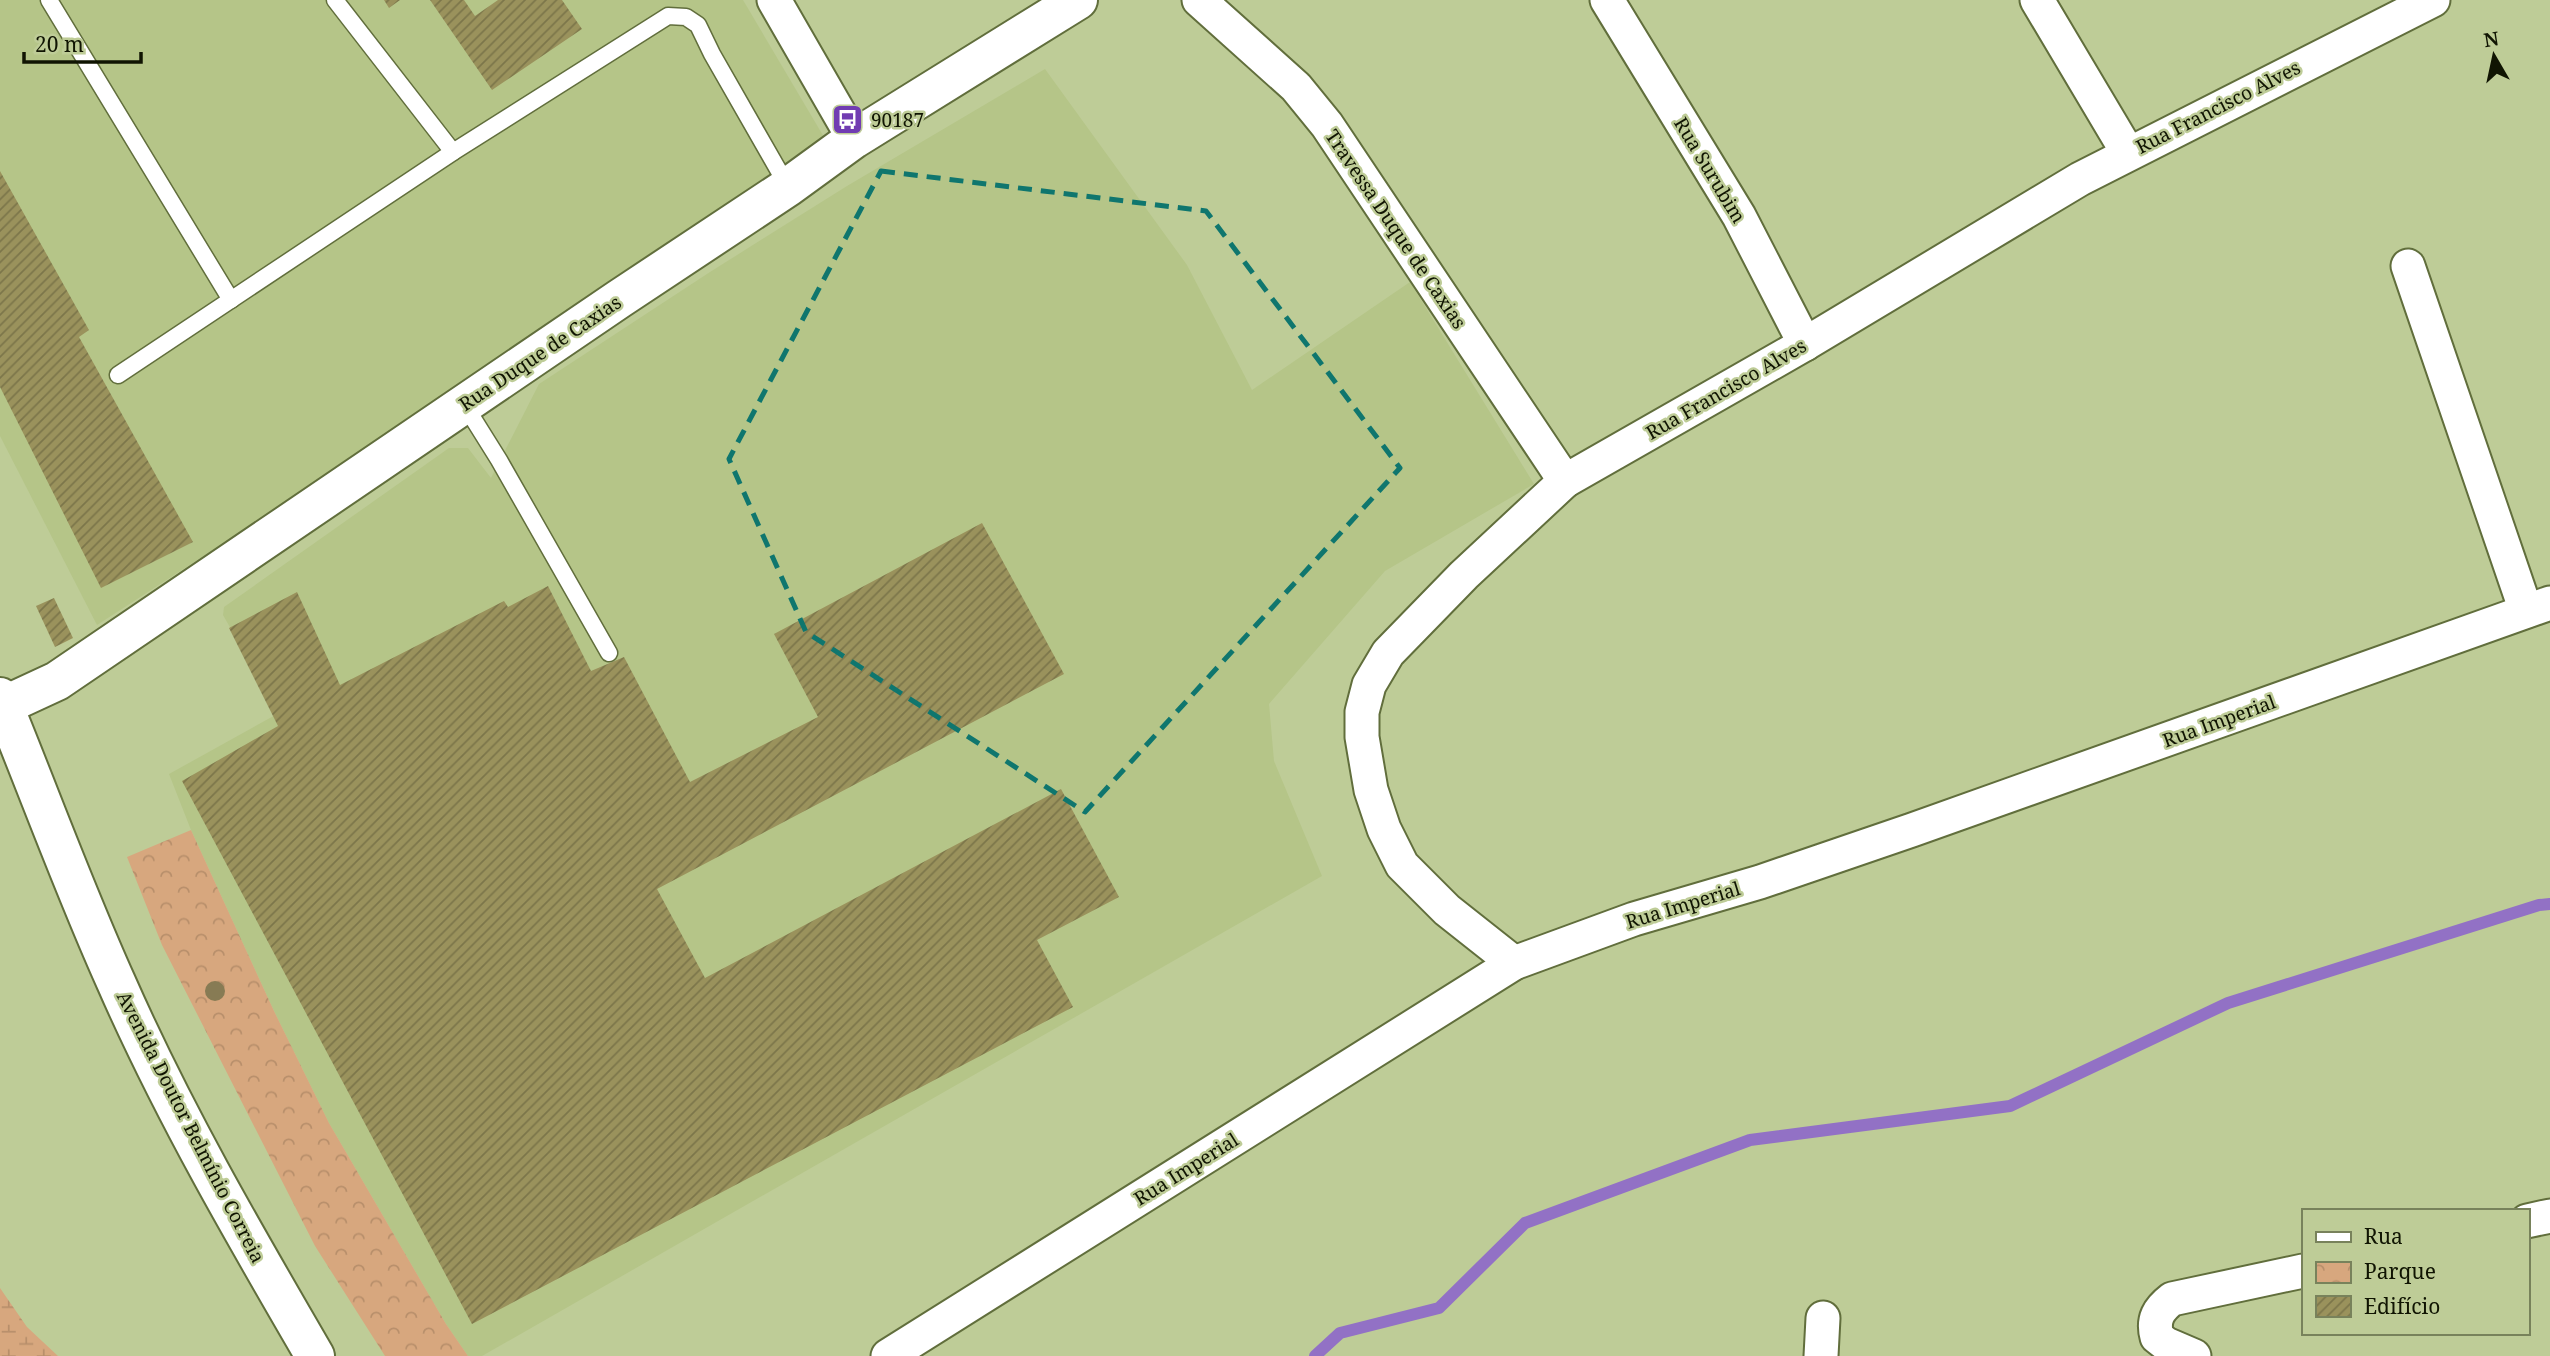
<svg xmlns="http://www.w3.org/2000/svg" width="2550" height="1356" viewBox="0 0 2550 1356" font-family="'Noto Serif',serif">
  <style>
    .built { fill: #b5c588 }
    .wetland { fill: url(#wetland-marsh) }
    .park { fill: url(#park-crowns) }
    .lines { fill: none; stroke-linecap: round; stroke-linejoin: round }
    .stream { stroke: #9271c5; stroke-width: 12 }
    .building { fill: url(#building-hatch) }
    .service-casing { stroke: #616e3c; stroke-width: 19 }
    .minor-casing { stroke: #616e3c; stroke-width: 37 }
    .tertiary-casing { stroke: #616e3c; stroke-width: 42 }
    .primary-casing { stroke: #616e3c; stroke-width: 42 }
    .service { stroke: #fff; stroke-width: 16 }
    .minor { stroke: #fff; stroke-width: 33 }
    .tertiary { stroke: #fff; stroke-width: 38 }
    .primary { stroke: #fff; stroke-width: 38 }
    .tree { fill: #877b54 }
    .marked { fill: none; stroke: #0f766e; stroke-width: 5; stroke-dasharray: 14 9; stroke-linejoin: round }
    .labels { text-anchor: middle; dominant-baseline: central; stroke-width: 5; stroke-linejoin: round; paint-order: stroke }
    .street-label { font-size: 19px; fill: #101402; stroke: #becc97 }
    .poi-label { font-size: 19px; fill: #101402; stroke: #becc97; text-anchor: start }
  </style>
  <defs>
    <pattern id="wetland-marsh" width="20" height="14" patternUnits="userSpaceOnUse" patternTransform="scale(1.75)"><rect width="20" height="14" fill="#d7a77e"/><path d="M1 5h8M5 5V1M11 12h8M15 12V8" fill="none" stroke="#b88f6b"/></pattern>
    <pattern id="park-crowns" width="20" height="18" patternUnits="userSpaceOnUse" patternTransform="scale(1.75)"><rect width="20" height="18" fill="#d7a77e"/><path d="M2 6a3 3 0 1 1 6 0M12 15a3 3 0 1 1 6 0" fill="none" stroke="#b88f6b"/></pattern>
    <pattern id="building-hatch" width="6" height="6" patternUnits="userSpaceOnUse" patternTransform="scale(1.75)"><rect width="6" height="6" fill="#9a925c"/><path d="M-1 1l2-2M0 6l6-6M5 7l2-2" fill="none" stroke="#7c764a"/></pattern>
  </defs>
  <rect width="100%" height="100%" fill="#becc97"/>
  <g class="built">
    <path d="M 0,0 L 743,0 L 831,149 L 97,625 L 0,436 Z"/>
    <path d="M 1045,69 L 1187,265 L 1252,390 L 1410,282 L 1534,484 L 1385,571 L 1269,704 L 1274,761 L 1322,876 L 482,1356 L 468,1356 L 446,1324 L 329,1123 L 274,1011 L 191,830 L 169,774 L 279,713 L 223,615 L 224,607 L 449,448 L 468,448 L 491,478 L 539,384 L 710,272 L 847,186 Z"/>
  </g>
  <path class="wetland" d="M 0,1288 L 27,1327 L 58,1356 L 0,1356 Z"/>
  <path class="park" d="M 191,830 L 274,1011 L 329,1123 L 446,1324 L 468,1356 L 385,1356 L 315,1246 L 162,945 L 127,857 Z"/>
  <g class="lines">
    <path class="stream" d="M 1315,1356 L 1340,1333 L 1439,1308 L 1525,1223 L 1750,1140 L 2010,1106 L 2228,1003 L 2539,905 L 2550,904"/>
  </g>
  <g class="building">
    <path d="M 384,0 L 400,0 L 389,8 Z"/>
    <path d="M 430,0 L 464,0 L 475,16 L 498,0 L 562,0 L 582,29 L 492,90 Z"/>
    <path d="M 0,171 L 89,330 L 79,337 L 193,542 L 101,588 L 0,387 Z"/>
    <path d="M 982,523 L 1064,674 L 657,889 L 705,978 L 1061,789 L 1119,897 L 1037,940 L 1073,1007 L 472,1324 L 182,781 L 278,726 L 229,628 L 297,592 L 340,685 L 504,601 L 508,607 L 548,586 L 591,671 L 624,657 L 690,782 L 818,717 L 774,634 Z"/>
    <path d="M 54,598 L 73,638 L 55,647 L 36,606 Z"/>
  </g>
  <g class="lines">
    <defs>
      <g id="service">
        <path d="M 49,0 L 231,300"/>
        <path d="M 335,0 L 453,152"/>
        <path d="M 118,375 L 453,152 L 668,16 L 686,17 L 698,25 L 712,54 L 788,187"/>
        <path d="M 464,404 L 499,460 L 609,653"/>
      </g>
      <g id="minor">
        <path d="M 774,0 L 854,139"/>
        <path d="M 1199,0 L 1296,87 L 1327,125 L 1565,481"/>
        <path d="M 1607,0 L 1739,216 L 1805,344"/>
        <path d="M 2037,0 L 2128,153"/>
        <path d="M 2408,266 L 2526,611"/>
        <path d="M 1514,963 L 1447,910 L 1402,865 L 1384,829 L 1371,790 L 1362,737 L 1362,712 L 1369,685 L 1388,653 L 1464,575 L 1565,481 L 1805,344 L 2080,179 L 2433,0"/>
        <path d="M 2527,1221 L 2550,1216"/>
        <path d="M 888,1356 L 1514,963 L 1634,919 L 1760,882 L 1912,830 L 2550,603"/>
        <path d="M 1821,1356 L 1823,1318"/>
        <path d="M 2194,1356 L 2166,1344 L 2157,1337 C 2152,1319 2159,1309 2172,1299 L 2303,1271"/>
      </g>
      <path id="tertiary" d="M 3,706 L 57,681 L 619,299 L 788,187 L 854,139 L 1078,0"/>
      <path id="primary" d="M 0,697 C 39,792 74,889 116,982 C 173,1112 244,1234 315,1356"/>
    </defs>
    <use href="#service" class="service-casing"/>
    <use href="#minor" class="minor-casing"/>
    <use href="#tertiary" class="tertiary-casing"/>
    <use href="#primary" class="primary-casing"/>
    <use href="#service" class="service"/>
    <use href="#minor" class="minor"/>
    <use href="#tertiary" class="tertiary"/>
    <use href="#primary" class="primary"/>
  </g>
  <circle class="tree" cx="215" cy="991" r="10"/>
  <path class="marked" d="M 881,171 L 1206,211 L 1400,468 L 1085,812 L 806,632 L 729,459 Z"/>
  <defs>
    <symbol id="bus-square" viewBox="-11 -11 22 22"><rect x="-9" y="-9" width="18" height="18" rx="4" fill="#713cb2" stroke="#becc97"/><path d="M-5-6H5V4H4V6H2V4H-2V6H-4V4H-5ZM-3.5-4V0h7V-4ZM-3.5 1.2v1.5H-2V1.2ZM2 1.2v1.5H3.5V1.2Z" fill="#fff"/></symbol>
  </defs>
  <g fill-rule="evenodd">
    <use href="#bus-square" x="830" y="102" width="35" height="35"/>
  </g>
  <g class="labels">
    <g class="street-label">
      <text transform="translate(2218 107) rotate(-27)">Rua Francisco Alves</text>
      <text transform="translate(1710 170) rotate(59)">Rua Surubim</text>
      <text transform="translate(1396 229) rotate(56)">Travessa Duque de Caxias</text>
      <text transform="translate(540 353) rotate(-34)">Rua Duque de Caxias</text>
      <text transform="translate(1726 389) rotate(-30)">Rua Francisco Alves</text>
      <text transform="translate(2219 721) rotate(-20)">Rua Imperial</text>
      <text transform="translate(1683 905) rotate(-17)">Rua Imperial</text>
      <text transform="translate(191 1127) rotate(63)">Avenida Doutor Belmínio Correia</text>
      <text transform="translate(1186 1169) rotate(-32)">Rua Imperial</text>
    </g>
    <g class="poi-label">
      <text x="871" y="120">90187</text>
    </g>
  </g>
  <rect x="2302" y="1209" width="228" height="126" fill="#becc97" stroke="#78825b" stroke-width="2"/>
  <rect x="2316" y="1232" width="35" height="10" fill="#ffffff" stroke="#78825b" stroke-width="2"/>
  <text x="2364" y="1244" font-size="21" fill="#101402">Rua</text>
  <rect x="2316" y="1262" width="35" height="21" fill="url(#park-crowns)" stroke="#78825b" stroke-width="2"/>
  <text x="2364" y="1279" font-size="21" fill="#101402">Parque</text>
  <rect x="2316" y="1296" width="35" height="21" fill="url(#building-hatch)" stroke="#78825b" stroke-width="2"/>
  <text x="2364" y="1314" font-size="21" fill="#101402">Edifício</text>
  <g transform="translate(2494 56) rotate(351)" stroke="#becc97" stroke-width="5" paint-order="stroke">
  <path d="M0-5L12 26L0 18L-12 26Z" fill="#101402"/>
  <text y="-10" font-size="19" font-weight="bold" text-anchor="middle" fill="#101402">N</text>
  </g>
  <path d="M24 52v10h117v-10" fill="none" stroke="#101402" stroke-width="3.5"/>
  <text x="35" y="52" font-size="21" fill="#101402" stroke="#becc97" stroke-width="5" paint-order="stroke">20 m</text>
</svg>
